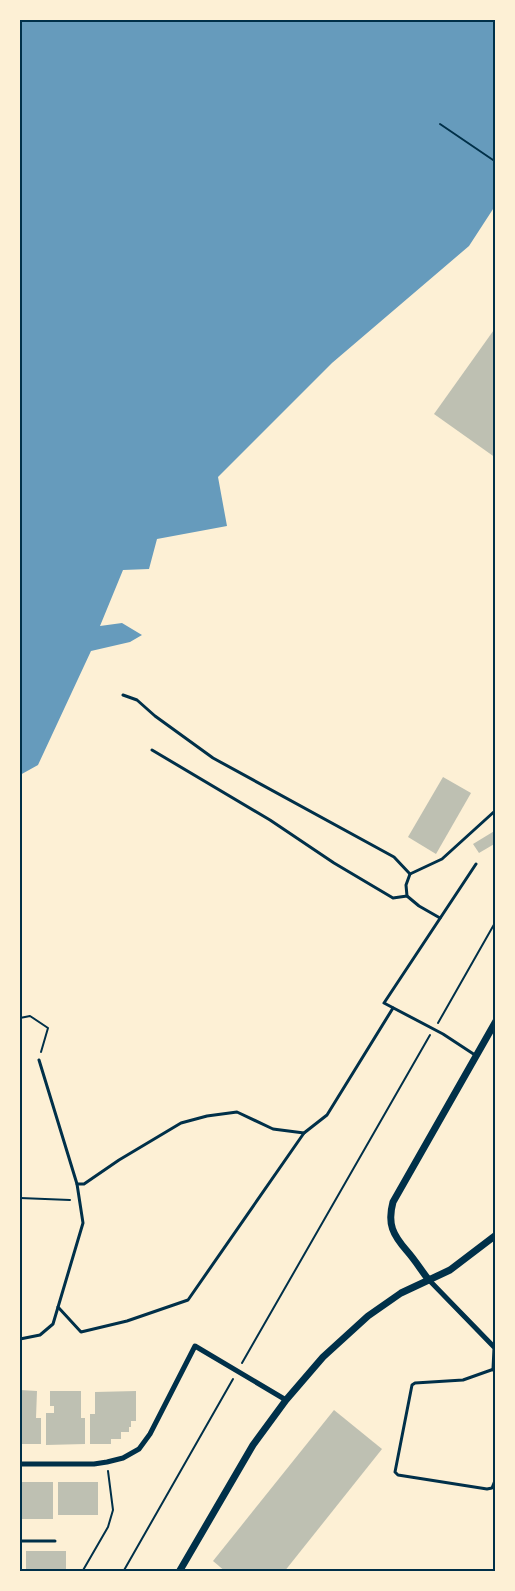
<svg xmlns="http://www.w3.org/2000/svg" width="515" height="1591" viewBox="0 0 515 1591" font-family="'Work Sans',sans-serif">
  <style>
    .water { fill: #669bbc }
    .building { fill: #bec0b2 }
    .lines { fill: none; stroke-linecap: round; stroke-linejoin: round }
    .path { stroke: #003049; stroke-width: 2 }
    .service { stroke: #003049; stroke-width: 3 }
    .minor { stroke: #003049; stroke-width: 5 }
    .tertiary { stroke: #003049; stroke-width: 7 }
    .neatline { fill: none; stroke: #003049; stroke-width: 2 }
  </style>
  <rect width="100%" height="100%" fill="#fdf0d5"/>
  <path class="water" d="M 20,20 L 495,20 L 495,206 L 469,246 L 332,363 L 218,477 L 227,526 L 157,539 L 149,569 L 123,570 L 100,626 L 122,623 L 142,635 L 130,642 L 91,651 L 38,765 L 20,775 Z"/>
  <g class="building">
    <path d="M 496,327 L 496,458 L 434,414 Z"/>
    <path d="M 443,777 L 471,793 L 436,854 L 408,837 Z"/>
    <path d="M 496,830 L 496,843 L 479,853 L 473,844 Z"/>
    <path d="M 20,1390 L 37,1391 L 36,1418 L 41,1418 L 41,1444 L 20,1444 Z"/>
    <path d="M 50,1391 L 81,1391 L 81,1418 L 85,1418 L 85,1444 L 46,1445 L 46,1413 L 54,1413 L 54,1406 L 50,1406 Z"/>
    <path d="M 136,1391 L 136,1421 L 131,1421 L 131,1427 L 129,1427 L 129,1432 L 121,1432 L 121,1439 L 111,1439 L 111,1444 L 90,1444 L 90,1414 L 95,1414 L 95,1392 Z"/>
    <path d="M 334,1410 L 382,1449 L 284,1572 L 226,1572 L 213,1561 Z"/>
    <rect x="20" y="1482" width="33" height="37"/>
    <rect x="58" y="1482" width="40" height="33"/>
    <rect x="26" y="1551" width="40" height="21"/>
  </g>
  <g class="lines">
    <g class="path">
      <path d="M 440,124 L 496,162"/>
      <path d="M 20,1018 L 30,1016 L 48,1028 L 41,1052"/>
      <path d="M 438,1023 L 496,921"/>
      <path d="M 20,1198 L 70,1200"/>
      <path d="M 242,1363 L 430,1035"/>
      <path d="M 82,1572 L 108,1527 L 113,1510 L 108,1471"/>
      <path d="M 123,1572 L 233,1379"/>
    </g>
    <g class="service">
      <path d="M 123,695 L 137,700 L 155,716 L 213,758 L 394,857 L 410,874"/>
      <path d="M 152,750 L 270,820 L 334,863 L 393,898 L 407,896"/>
      <path d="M 440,918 L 419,906 L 407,896 L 406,885 L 410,874 L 442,859 L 496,810"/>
      <path d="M 475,1055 L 443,1034 L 384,1003 L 476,864"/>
      <path d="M 77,1184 L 84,1184 L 119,1160 L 181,1123 L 207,1116 L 237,1112 L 273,1129 L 304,1133 L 327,1115 L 393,1008"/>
      <path d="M 58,1307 L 81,1332 L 127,1321 L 188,1300 L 304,1133"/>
      <path d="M 20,1339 L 40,1335 L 53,1324 L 83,1223 L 77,1184 L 39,1060"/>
      <path d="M 494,1369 L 463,1380 L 415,1383 L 412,1385 L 395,1472 L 398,1475 L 487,1489 L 492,1488 L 496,1478"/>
      <path d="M 20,1541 L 55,1541"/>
    </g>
    <g class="minor">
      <path d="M 428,1279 L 495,1348 L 494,1369"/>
      <path d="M 20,1464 L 94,1464 L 107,1462 L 123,1458 L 139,1449 L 150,1434 L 195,1346 L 286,1400"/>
    </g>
    <g class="tertiary">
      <path d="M 428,1279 C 421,1270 415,1260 407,1251 C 393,1235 387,1224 393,1202 L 496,1021"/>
      <path d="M 179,1572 L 253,1445 L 286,1400 L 323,1357 L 368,1316 L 401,1293 L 450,1270 L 496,1235"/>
    </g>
  </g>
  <rect width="515" height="1591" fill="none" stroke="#fdf0d5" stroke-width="42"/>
  <rect x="21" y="21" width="473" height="1549" class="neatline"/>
</svg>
